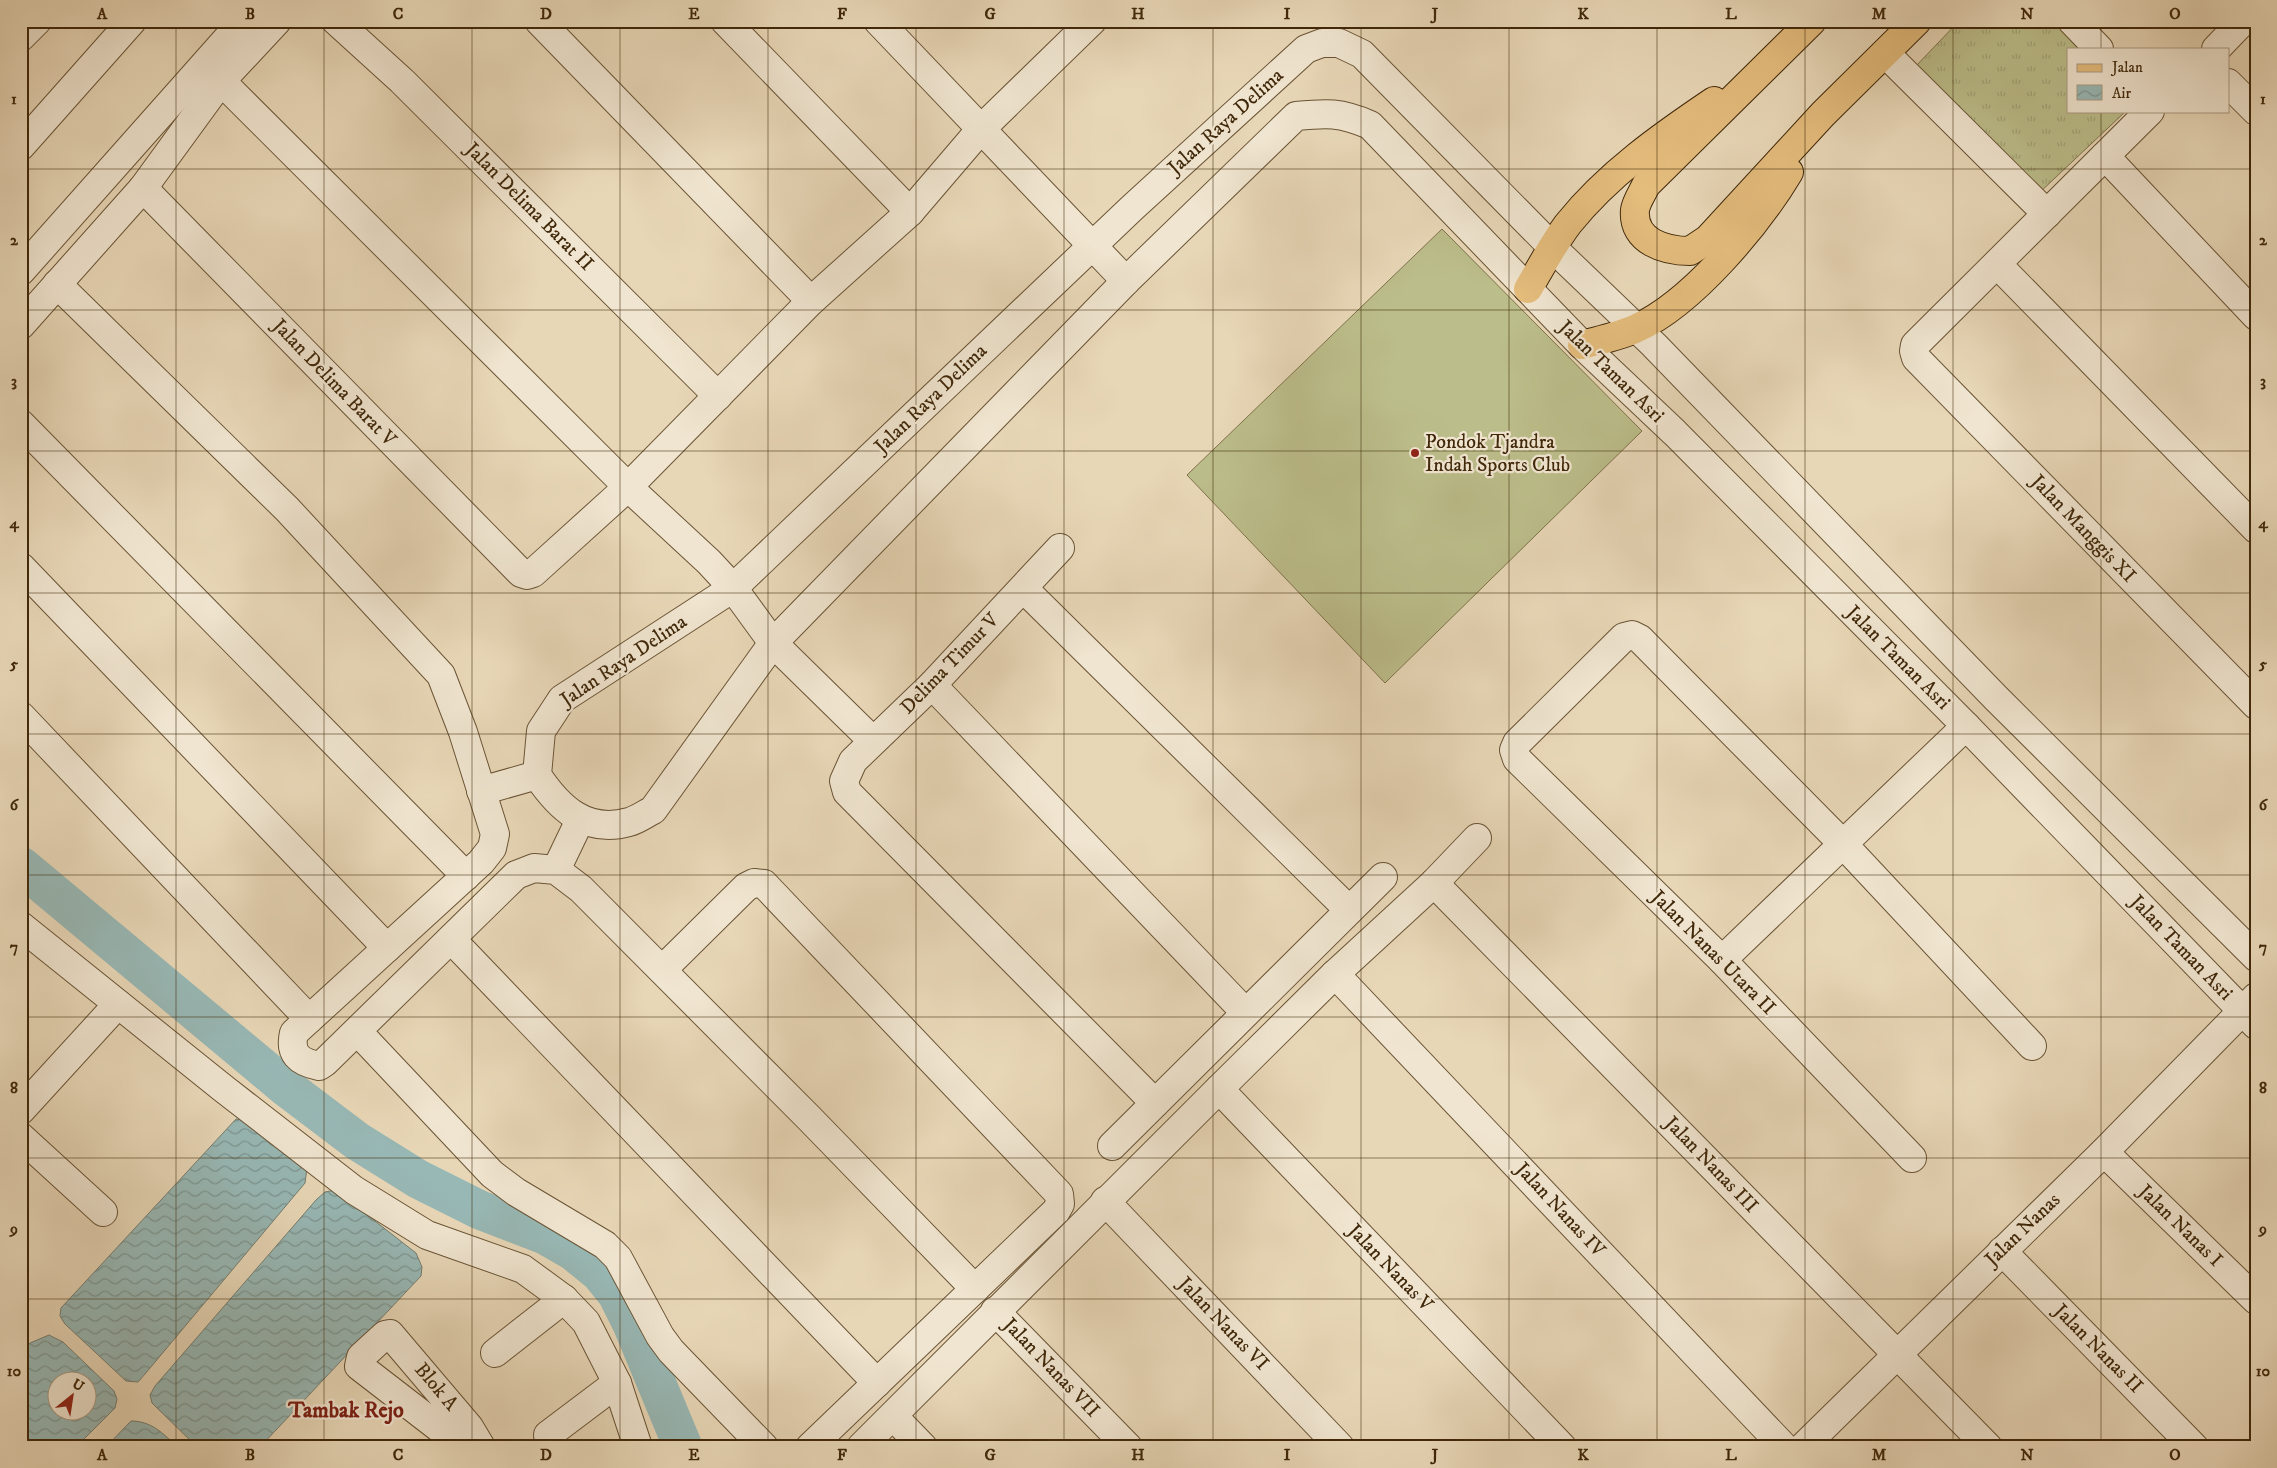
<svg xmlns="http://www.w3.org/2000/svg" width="2277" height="1468" viewBox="0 0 2277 1468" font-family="'IM FELL DW Pica',serif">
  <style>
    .grass { fill: url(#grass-tufts); stroke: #7e724a }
    .pitch { fill: #bbbd8a; stroke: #7e724a }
    .water { fill: url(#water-waves); stroke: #757e71; fill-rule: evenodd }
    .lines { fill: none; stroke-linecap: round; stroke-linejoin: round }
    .river { stroke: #98b8b5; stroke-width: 39 }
    .minor-casing { stroke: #6a5435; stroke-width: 30 }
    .major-casing { stroke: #40280a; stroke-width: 30 }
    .minor { stroke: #f0e5d0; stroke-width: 28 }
    .major { stroke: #e4bc7c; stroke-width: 28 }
    .grid { fill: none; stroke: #40280a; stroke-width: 1; stroke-opacity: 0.55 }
    .poi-dot { fill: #8f2418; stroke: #f0e5d0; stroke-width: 2 }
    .labels { text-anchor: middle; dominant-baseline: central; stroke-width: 4.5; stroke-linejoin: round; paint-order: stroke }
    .street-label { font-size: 20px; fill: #40280a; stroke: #f0e5d0 }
    .poi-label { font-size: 20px; fill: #40280a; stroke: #f0e5d0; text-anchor: start }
    .quarter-label { font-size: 22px; font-weight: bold; fill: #7a1f14; stroke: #f0e5d0 }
    .neatline { fill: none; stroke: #40280a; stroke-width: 2 }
    .grid-label { font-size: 16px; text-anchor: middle; font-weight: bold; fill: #40280a }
  </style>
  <defs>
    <pattern id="grass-tufts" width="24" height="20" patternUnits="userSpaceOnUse" patternTransform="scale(1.25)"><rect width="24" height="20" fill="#bbbd8a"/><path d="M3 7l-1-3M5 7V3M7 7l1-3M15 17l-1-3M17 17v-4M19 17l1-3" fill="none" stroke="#a2a276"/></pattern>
    <pattern id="water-waves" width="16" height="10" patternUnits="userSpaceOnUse" patternTransform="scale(1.25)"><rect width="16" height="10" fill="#98b8b5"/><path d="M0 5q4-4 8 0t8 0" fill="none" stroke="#7d9691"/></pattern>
  </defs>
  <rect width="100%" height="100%" fill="#e8d7b7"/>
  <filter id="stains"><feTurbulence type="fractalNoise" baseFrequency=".004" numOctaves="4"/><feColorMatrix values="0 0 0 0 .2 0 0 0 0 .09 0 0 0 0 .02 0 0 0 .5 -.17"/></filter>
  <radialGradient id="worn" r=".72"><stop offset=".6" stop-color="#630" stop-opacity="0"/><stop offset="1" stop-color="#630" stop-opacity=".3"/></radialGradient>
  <path class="grass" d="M 1959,21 L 2056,21 L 2082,49 L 2068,49 L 2068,111 L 2126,111 L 2038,194 L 1915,67 Z"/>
  <path class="pitch" d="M 1442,229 L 1642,431 L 1385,683 L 1187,475 Z"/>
  <g class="water">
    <path d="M 236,1119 L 247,1121 L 307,1168 L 305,1183 L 145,1374 L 138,1382 L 126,1381 L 65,1324 L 60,1316 L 61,1308 Z"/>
    <path d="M 335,1190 L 416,1253 L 422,1267 L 421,1276 L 260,1447 L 197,1447 L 152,1403 L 150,1395 L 155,1386 L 316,1200 L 325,1192 Z"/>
    <path d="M 49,1335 L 63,1342 L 114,1391 L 117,1399 L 115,1408 L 76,1447 L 21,1447 L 21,1354 L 30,1343 ZM 58,1380 L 88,1380 L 88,1410 L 58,1410 Z"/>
    <path d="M 131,1421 C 151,1421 163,1433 177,1447 L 106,1447 Z"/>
  </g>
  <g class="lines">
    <path class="river" d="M 21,866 L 287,1088 L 357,1141 L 418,1179 L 480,1210 L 545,1235 L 573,1251 L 600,1273 L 617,1294 L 632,1324 L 683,1447"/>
    <defs>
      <g id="minor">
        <path d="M 336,21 L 402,81 L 718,396"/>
        <path d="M 539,21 L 811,301"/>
        <path d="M 725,21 L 910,212"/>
        <path d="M 878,21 L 1126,281"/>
        <path d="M 2072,21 L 2099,49"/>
        <path d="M 21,37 L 37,21"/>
        <path d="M 2216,49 L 2243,21"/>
        <path d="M 1885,53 L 2047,214"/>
        <path d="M 221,81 L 628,487 L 709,562 L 733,588 L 773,643 L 873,741"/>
        <path d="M 2228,83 L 2256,111"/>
        <path d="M 2150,111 L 1915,345 L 1914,351 L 1916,358 L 2256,705"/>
        <path d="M 21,146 L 132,21"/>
        <path d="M 2105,156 L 2256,316"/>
        <path d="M 143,188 L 521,573 L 527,575 L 533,573 L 628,487 L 811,301 L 910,212 L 981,129 L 1092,21"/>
        <path d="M 1997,264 L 2256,529"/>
        <path d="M 21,271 L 243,21"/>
        <path d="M 57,284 L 287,509 L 441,675 L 463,732 L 495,834 L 492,848 L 481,862 L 294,1033 C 289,1054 299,1062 319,1066 L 325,1062 L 516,875 L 534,868 L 556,870 L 581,889 L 810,1119 L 975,1289"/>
        <path d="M 21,325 L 143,188 L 221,81 L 277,21"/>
        <path d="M 21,424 L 466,876"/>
        <path d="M 1060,548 L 932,685 L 853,761 L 844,781 L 847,792 L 1155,1103"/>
        <path d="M 21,567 L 387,948"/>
        <path d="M 1024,589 L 1349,910"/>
        <path d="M 932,685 L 1245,1012"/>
        <path d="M 21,716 L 309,1019"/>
        <path d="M 481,791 L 537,775"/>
        <path d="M 556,870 L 580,820"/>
        <path d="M 1434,883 L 1988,1447"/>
        <path d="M 21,926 L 224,1089 L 354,1190 L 427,1235 L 523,1269 L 564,1299 L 586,1322 L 617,1383 L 638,1447"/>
        <path d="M 451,939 L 877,1383"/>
        <path d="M 2256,957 L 1996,698 L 1654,345 L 1557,252 L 1362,54 L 1339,43 L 1322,43 L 1306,49 L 1132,208 L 733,588 L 562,699 L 541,731 L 537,775 C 559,808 586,834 629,822 C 637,820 645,814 653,810 L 773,643 L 1126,281 L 1296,116 C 1327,113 1340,112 1370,125 L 1582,345 L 1675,433 L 1966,726 L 2256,1025"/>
        <path d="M 1722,960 L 1966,726"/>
        <path d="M 662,970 L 746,887 L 754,883 L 764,884 L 1059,1194 L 1060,1204 L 1056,1211 L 810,1447"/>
        <path d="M 1335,974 L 1784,1447"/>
        <path d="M 358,1032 L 492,1174 L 516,1192 L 605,1245 L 618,1258 L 660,1336 L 671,1351 L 764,1447"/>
        <path d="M 1219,1089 L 1562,1447"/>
        <path d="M 21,1110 L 118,1004"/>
        <path d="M 21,1137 L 103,1212"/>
        <path d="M 1112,1146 L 1383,877"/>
        <path d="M 2104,1152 L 2256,1300"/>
        <path d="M 1912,1158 L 1722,960 L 1517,759 L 1514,750 L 1517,743 L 1624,637 L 1632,635 L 1640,639 L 1843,844 L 2032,1046"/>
        <path d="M 1105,1201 L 1340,1447"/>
        <path d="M 2002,1251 L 2194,1447"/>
        <path d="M 995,1311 L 1128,1447"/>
        <path d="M 495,1353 L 564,1299"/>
        <path d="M 893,1416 L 923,1447"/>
        <path d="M 548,1435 L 617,1383"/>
        <path d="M 464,1447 L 359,1366 L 361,1357 L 385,1335 L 390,1334 L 469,1427 L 481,1447"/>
        <path d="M 861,1447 L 1219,1089 L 1335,974 L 1434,883 L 1477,838"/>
        <path d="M 1803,1447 L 2104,1152 L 2256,997"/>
      </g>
      <g id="major">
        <path d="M 1812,21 L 1646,185 C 1643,192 1636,202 1635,210 C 1632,242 1666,251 1690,251 L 1708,239 L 1823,114 L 1917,21"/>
        <path d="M 1528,289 C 1541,267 1553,244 1568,224 C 1608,174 1662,136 1714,101"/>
        <path d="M 1582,345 C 1600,340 1620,336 1637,328 C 1692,303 1758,224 1789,172"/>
      </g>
    </defs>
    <use href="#minor" class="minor-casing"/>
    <use href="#major" class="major-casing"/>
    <use href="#minor" class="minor"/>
    <use href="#major" class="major"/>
  </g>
  <path class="grid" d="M 176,21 L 176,1447M 324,21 L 324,1447M 472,21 L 472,1447M 620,21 L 620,1447M 768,21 L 768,1447M 916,21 L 916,1447M 1064,21 L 1064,1447M 1213,21 L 1213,1447M 1361,21 L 1361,1447M 1509,21 L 1509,1447M 1657,21 L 1657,1447M 1805,21 L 1805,1447M 1953,21 L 1953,1447M 2101,21 L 2101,49M 2101,111 L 2101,1447M 21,169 L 2256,169M 21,310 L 2256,310M 21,451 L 2256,451M 21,593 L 2256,593M 21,734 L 2256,734M 21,875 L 2256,875M 21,1017 L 2256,1017M 21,1158 L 2256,1158M 21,1299 L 2256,1299"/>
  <circle class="poi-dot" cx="1415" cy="453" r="5"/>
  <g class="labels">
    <g class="street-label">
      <text transform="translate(1226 122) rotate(-42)">Jalan Raya Delima</text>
      <text transform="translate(529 207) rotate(45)">Jalan Delima Barat II</text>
      <text transform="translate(1611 372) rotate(44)">Jalan Taman Asri</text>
      <text transform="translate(334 383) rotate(46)">Jalan Delima Barat V</text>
      <text transform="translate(931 399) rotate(-44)">Jalan Raya Delima</text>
      <text transform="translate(2083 529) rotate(46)">Jalan Manggis XI</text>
      <text transform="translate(1898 658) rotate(45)">Jalan Taman Asri</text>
      <text transform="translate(624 661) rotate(-34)">Jalan Raya Delima</text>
      <text transform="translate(950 664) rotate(-46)">Delima Timur V</text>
      <text transform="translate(2181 948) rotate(46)">Jalan Taman Asri</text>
      <text transform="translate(1713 953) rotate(45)">Jalan Nanas Utara II</text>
      <text transform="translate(1711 1165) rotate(46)">Jalan Nanas III</text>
      <text transform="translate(1560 1210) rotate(47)">Jalan Nanas IV</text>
      <text transform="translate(2180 1226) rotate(44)">Jalan Nanas I</text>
      <text transform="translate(2023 1230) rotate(-44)">Jalan Nanas</text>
      <text transform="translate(1390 1268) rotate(46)">Jalan Nanas V</text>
      <text transform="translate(1223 1324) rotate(46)">Jalan Nanas VI</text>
      <text transform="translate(2098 1349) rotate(45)">Jalan Nanas II</text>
      <text transform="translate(1051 1368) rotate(46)">Jalan Nanas VII</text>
      <text transform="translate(436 1387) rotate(50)">Blok A</text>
    </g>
    <g class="poi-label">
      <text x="1425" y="442">Pondok Tjandra<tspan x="1425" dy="23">Indah Sports Club</tspan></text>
    </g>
    <g class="quarter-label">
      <text x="346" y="1410">Tambak Rejo</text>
    </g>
  </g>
  <rect width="2277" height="1468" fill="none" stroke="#e8d7b7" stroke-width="55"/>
  <rect x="2067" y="48" width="162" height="65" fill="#f0e5d0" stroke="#aa9981"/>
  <rect x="2077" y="64" width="25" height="8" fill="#e4bc7c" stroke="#aa9981"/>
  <text x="2112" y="72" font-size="15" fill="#40280a">Jalan</text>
  <rect x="2077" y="85" width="25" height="15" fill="url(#water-waves)" stroke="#aa9981"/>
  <text x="2112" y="98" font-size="15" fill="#40280a">Air</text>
  <g transform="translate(72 1396) rotate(30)"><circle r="24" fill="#f0e5d0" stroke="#aa9981"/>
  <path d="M0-4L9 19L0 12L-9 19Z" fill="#8f2418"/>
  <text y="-8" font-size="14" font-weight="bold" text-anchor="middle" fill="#40280a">U</text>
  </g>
  <rect x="28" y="28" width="2222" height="1412" class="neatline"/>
  <g class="grid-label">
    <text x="102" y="19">A</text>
    <text x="250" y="19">B</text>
    <text x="398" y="19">C</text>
    <text x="546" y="19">D</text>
    <text x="694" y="19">E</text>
    <text x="842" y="19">F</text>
    <text x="990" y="19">G</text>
    <text x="1138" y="19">H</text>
    <text x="1287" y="19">I</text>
    <text x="1435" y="19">J</text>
    <text x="1583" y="19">K</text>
    <text x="1731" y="19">L</text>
    <text x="1879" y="19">M</text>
    <text x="2027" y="19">N</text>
    <text x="2175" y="19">O</text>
    <text x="14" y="104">1</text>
    <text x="2263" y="104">1</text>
    <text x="14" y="245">2</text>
    <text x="2263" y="245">2</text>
    <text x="14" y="386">3</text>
    <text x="2263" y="386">3</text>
    <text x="14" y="528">4</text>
    <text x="2263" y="528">4</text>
    <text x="14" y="669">5</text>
    <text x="2263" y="669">5</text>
    <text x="14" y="810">6</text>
    <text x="2263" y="810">6</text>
    <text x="14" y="952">7</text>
    <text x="2263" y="952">7</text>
    <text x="14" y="1093">8</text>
    <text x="2263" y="1093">8</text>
    <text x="14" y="1234">9</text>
    <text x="2263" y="1234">9</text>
    <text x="14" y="1376">10</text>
    <text x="2263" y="1376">10</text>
    <text x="102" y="1460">A</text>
    <text x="250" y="1460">B</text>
    <text x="398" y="1460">C</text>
    <text x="546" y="1460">D</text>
    <text x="694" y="1460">E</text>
    <text x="842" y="1460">F</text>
    <text x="990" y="1460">G</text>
    <text x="1138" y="1460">H</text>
    <text x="1287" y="1460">I</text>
    <text x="1435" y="1460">J</text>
    <text x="1583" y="1460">K</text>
    <text x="1731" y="1460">L</text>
    <text x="1879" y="1460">M</text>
    <text x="2027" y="1460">N</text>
    <text x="2175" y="1460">O</text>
  </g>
  <rect width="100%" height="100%" filter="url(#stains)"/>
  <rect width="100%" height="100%" fill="url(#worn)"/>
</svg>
